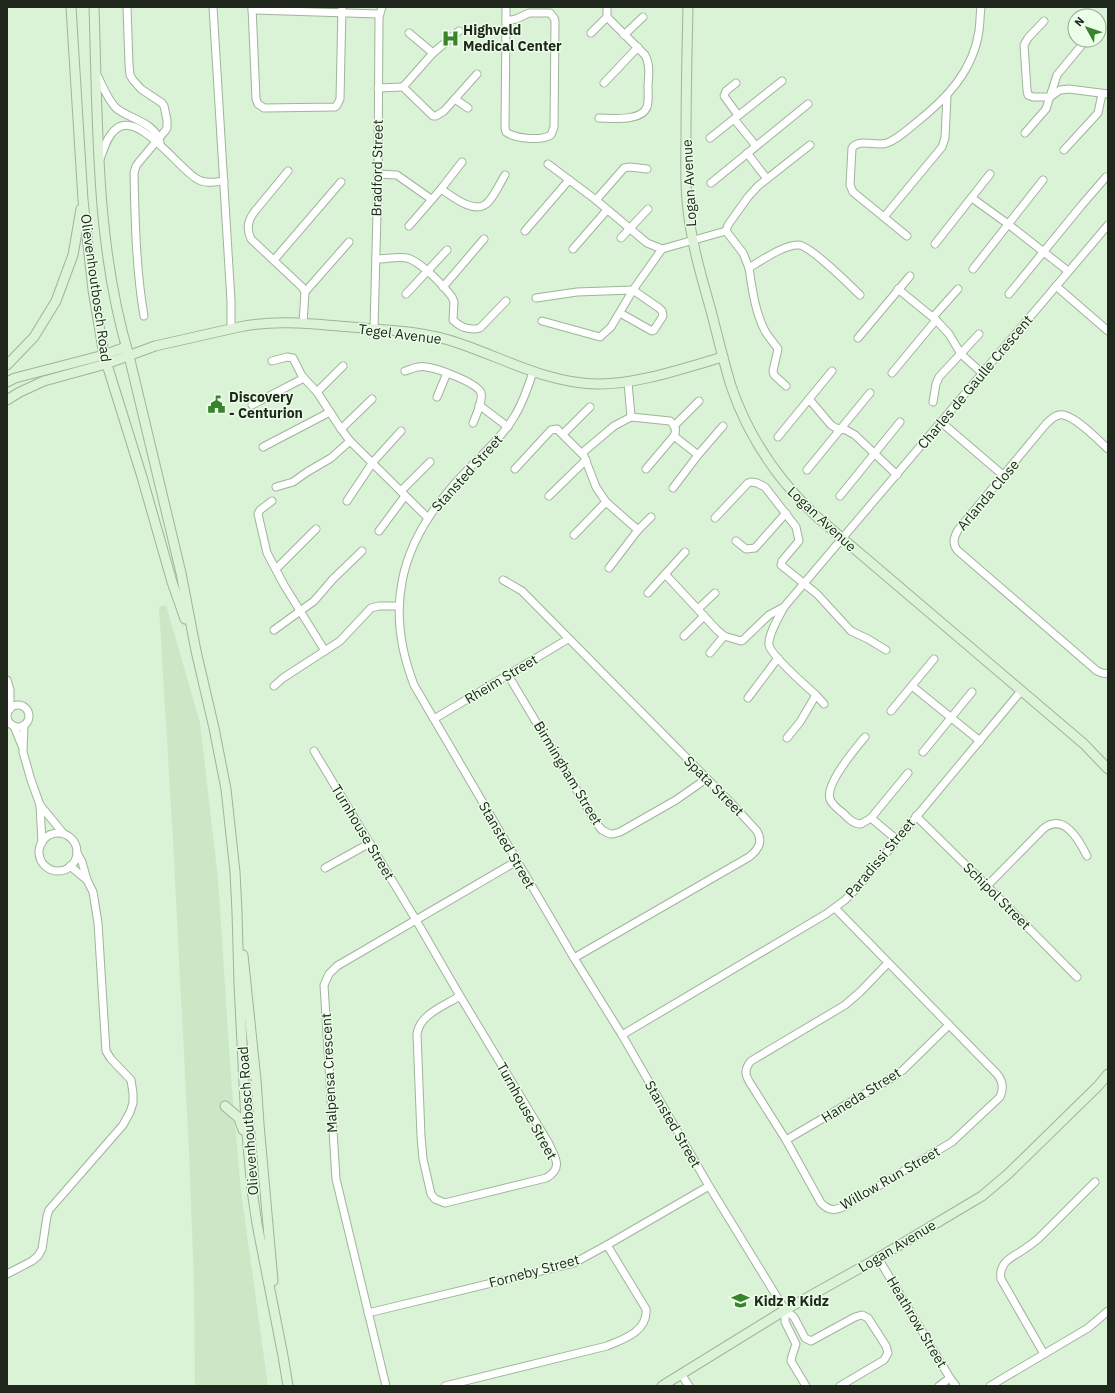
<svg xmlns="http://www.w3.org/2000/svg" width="1115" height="1393" viewBox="0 0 1115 1393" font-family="'IBM Plex Sans',sans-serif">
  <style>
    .built { fill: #cbe7c6 }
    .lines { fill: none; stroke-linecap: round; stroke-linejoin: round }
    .street-casing { stroke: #9fb59b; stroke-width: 9 }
    .secondary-casing { stroke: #9fb59b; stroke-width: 11 }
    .street { stroke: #fff; stroke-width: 7 }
    .secondary { stroke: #dcf3d8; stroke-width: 9 }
    .labels { text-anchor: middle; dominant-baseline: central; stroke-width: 3; stroke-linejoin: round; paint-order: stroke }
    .poi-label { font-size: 14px; font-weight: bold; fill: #20281e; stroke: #ebfee7; text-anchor: start }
    .street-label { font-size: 14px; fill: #20281e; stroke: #ebfee7 }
  </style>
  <rect width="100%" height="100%" fill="#daf2d6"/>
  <path class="built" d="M 166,605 L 200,723 L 218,879 L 231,1078 L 241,1191 L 268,1386 L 195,1386 L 194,1281 L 189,1152 L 173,841 L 159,607 Z"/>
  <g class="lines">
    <defs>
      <g id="street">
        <path d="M 127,7 L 129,64 L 130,75 L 133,80 L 141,89 L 162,103 L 164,106 L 167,120 L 167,128 L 165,131 L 139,162 L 136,166 L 134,173 C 135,221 136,269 144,316"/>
        <path d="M 213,7 L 231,301 L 231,329"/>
        <path d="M 252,7 L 256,99 L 258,104 L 264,108 L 335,107 L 337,105 L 340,99 L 342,7"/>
        <path d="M 252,10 L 379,14"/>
        <path d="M 529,13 L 550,13 L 554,18 L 555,21 L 554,127 L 551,135 C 541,141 516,139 506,132 L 505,128 L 506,21 L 516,19 Z"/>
        <path d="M 506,21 L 506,7"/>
        <path d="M 1044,21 L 1028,38 L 1024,45 L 1027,90 L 1028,95 L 1033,97 L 1050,97 L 1060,90 L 1069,89 L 1108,94"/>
        <path d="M 459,31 L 433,53 L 403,87 L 433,116 L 436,116 L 444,111 L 477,74"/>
        <path d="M 409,33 L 433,53"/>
        <path d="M 591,33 L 607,17"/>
        <path d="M 624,35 L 643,17"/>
        <path d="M 96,73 C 102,84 107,99 116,108 C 129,119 155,122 160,142"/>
        <path d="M 604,83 L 638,47"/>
        <path d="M 736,83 L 726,91 L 724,96 L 738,115"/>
        <path d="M 378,88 L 403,87"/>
        <path d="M 455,99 L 468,108"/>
        <path d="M 599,118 C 612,118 641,122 647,107 C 649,100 648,92 648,85 C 649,75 650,64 645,55 L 607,17 L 607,7"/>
        <path d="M 734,119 L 756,146"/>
        <path d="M 1025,133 L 1046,109 L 1057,75 L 1086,40"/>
        <path d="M 710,138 L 782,81"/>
        <path d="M 1064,150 L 1098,113 L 1102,94"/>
        <path d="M 747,153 L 767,179"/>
        <path d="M 100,159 C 104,149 107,136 116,129 C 138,110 179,169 197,179 C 205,184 215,182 224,181"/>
        <path d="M 548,164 L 596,200 L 647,243 L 662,249 L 726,231"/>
        <path d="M 288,171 L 255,211 C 248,220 246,228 251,239 L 302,287 L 305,292 L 303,323"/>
        <path d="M 378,174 L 397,175 L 431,199"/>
        <path d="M 711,183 L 808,104"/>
        <path d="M 441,189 C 452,196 473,214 486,204 C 493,199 500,183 505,175"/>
        <path d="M 972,198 L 1008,224 L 1068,271"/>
        <path d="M 596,200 L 624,168 L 630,167 L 647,169"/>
        <path d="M 884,217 L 942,147 L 945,138 L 947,96"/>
        <path d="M 409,226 L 441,189 L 462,162"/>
        <path d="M 525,231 L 569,180"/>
        <path d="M 726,231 L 728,225 L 748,197 L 758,186 L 810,145"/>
        <path d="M 726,231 L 743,253 L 749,268"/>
        <path d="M 907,236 L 853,192 L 850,185 L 852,148 C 859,138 877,147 887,143 C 898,139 908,129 917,122 C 947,98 973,71 979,31 C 980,23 980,15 981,7"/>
        <path d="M 621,238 L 648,209"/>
        <path d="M 935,244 L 990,174"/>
        <path d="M 573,249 L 607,210"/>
        <path d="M 376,259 C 386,259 398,256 407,258 C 420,261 444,286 452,297 L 454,302 L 453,320 C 460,327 470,331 480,328 L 506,301"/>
        <path d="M 274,260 L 341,182"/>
        <path d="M 973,269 L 1043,180"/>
        <path d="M 1056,286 L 1108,331"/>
        <path d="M 443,287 L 484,239"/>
        <path d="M 898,289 L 936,320 L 949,334 L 961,354 L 982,373"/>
        <path d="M 305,292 L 349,242"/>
        <path d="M 406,294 L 447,250"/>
        <path d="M 1009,294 L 1081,206 L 1106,177"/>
        <path d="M 536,298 L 577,292 L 633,290 L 659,308 L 662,311 L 663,316 L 654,330 L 652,331 L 620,313"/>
        <path d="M 933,317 L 958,289"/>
        <path d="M 542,321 L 600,337 L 611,327 L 633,290 L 662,249"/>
        <path d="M 374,329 L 378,174 L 379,17 L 382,7"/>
        <path d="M 858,338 L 910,276"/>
        <path d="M 272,361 L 287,357 L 293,358 L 302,376 L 317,392 L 341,429 L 350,441 L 428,518"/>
        <path d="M 405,371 C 412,369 419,365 426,367 C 437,368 478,383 481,393 C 483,402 476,415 473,423"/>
        <path d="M 533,372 C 528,387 523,403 514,417 C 498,443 472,463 452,487 C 399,547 385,610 414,685 L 574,958 L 622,1035 L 709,1186 L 785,1310 L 794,1317 L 805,1338 L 811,1341 L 855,1317 L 862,1315 L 868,1318 L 886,1346 L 888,1353 L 884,1360 L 840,1386"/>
        <path d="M 892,373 L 936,320"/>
        <path d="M 628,382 L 631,417"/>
        <path d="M 786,386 L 774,375 L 773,371 L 778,349 C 774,343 769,338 765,331 C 755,312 752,288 749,268 C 762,260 785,244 799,245 C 809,245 851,286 860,295"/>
        <path d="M 317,392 L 343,366"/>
        <path d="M 437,397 L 447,373"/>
        <path d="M 809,399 L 831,425 L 836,428 L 846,430 L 855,435 L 897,475"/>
        <path d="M 933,402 L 936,384 L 939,377 L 979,334"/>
        <path d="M 252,405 L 304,378"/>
        <path d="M 479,405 L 508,427"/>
        <path d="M 941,422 L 1004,476"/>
        <path d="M 674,426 L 699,401"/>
        <path d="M 341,429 L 372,399"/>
        <path d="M 563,434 L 590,407"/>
        <path d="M 674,436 L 698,455"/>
        <path d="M 778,437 L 832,371"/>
        <path d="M 263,447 L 330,412"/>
        <path d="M 1108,449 C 1098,440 1072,412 1059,415 C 1054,416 1050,420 1046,424 L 958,530 C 954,537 952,543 957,550 L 1097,671 L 1102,673 L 1108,674"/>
        <path d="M 582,453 L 614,426 L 631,417 L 670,421 C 675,425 677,430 674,436 L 646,469"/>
        <path d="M 515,469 L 551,430 L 557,429 L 584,456 L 596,487 L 606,502 L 638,530"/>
        <path d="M 807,470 L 870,393"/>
        <path d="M 276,487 L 293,482 L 307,472 L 331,458 L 350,441"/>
        <path d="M 673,488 L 698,455 L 723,426"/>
        <path d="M 401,491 L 430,462"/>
        <path d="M 549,496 L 586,460"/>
        <path d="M 840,496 L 900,422"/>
        <path d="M 272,501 L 260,510 L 258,514 L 267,553 L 284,585 L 325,651"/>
        <path d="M 347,501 L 373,462 L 401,431"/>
        <path d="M 715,518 L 748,483 L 751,482 L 757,483 L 765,487 L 796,527 L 799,541 L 782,561 L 781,565 L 817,594 L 851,631 L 868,639 L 886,650"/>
        <path d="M 379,531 L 405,496"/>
        <path d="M 574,535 L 606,502"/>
        <path d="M 736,541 L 746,549 L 755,548 L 786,513"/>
        <path d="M 609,568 L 638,530 L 651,517"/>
        <path d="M 276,569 L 316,529"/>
        <path d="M 665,574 L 717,630 L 724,636 L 741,641 L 743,640 L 769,615 L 784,607"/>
        <path d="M 503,580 L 522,591 L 733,805 L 757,831 C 763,842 759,849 749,857 L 574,958"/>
        <path d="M 648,593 L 685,552"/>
        <path d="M 698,609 L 715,593"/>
        <path d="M 274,630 L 314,601 L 333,579 L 362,551"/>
        <path d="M 684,636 L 704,616"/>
        <path d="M 710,653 L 724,636"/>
        <path d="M 508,675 L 597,824 L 602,830 L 610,834 L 613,834 L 620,832 L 676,800 L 706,779"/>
        <path d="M 7,680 L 10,690 L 10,709"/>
        <path d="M 274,686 L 283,678 L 340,641 L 371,608 L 379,606 L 399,606"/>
        <path d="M 912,686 L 980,741"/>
        <path d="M 816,695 L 824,704"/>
        <path d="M 748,698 L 778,658"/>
        <circle cx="18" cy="716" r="11"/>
        <path d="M 891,711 L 934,659"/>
        <path d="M 434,719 L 568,639"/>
        <path d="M 24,725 L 23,752 L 31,780 L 40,805 L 63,833"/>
        <path d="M 14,726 L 22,746"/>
        <path d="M 865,737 C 855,749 825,784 830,799 C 832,805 838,809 843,813 C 848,818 853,824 861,824 L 871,818 L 896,839"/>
        <path d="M 787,738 L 800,722 L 816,695 C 807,687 770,654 769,645 C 768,634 779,617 784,607 L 1108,225"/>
        <path d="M 314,751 L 416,920 L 460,996 L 548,1142 C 555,1157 564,1168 546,1178 L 445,1203 L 435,1199 L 431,1194 L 423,1159 L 421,1136 L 417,1034 C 420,1014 444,1006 460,996"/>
        <path d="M 923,752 L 972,692"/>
        <path d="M 40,805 L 42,843"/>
        <path d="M 916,816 L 987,886 L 1077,977"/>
        <path d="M 871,818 L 908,773"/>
        <circle cx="58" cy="852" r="19"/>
        <path d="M 70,866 L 87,880"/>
        <path d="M 325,868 L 370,843"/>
        <path d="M 987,886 L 1043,829 C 1064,812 1079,840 1087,856"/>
        <path d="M 835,908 L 997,1074 C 1003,1081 1004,1088 1000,1097 L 952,1142 L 845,1206 C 835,1211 829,1211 821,1203 L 786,1140 L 750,1083 C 745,1075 744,1069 751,1061 L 845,1005 L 860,992 L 888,963"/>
        <path d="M 622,1035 L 826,914 L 845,900 L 857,888 L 1021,691"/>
        <path d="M 786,1140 L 895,1076 L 903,1070 L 949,1025"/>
        <path d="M 878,1258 L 950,1378 L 956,1386"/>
        <path d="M 7,1274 L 32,1261 L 38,1256 L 42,1249 L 47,1216 L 49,1210 L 123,1125 L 130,1112 L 133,1103 L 133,1093 L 131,1080 L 111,1059 L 106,1051 L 98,923 L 93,892 L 87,880 L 82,862 L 77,853"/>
        <path d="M 785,1310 L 785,1322 L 796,1344 L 792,1356 L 791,1361 L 806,1386"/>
        <path d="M 368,1313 L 574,1263 L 607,1245 L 709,1186"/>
        <path d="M 1044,1354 L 1001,1279 C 999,1264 1008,1259 1020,1252 C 1026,1248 1032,1244 1038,1239 L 1095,1182"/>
        <path d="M 681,1374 L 689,1386"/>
        <path d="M 386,1386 L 336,1179 L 324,985 L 329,974 L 337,966 L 517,861"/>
        <path d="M 445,1386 L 607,1346 C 624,1339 648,1331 646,1309 L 607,1245"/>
        <path d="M 939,1386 L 950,1378"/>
        <path d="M 990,1386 L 1088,1328 L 1108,1311"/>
      </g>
      <g id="secondary">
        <path d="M 71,7 L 83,200 L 93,290 L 104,355 L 142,477 L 172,582 L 185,619"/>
        <path d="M 94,7 C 98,124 95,243 129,356 L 181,573 L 196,651 L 214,728 L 226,789 L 235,872 L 237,912 L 239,984 L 246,1123 L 252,1190 L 257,1224 L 283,1356 L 288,1386"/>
        <path d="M 688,7 C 687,50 686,94 686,137 C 686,158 685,180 687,201 C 690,237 700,272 710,307 C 717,333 723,360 731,386 C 748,436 778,480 816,516 L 1084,744 L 1108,769"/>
        <path d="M 7,365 L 34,337 L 56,301 L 73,255 L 81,209"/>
        <path d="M 7,382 L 15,378 L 104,355 L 126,347"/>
        <path d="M 7,400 L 20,392 L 44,381 L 106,364 L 155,346 L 239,327 C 276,319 314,324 351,327 C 386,330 424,331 458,343 C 503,358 547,383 596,384 C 636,385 684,368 723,357"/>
        <path d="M 243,955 L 256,1080 L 259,1124 L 273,1281"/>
        <path d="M 225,1106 L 239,1118 L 243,1130"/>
        <path d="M 662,1386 L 785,1310 L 878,1258 L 982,1196 L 1008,1174 L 1098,1086 L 1108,1074"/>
      </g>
    </defs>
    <use href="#street" class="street-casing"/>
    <use href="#secondary" class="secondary-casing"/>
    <use href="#street" class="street"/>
    <use href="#secondary" class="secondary"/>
  </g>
  <defs>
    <symbol id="hospital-bare" viewBox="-9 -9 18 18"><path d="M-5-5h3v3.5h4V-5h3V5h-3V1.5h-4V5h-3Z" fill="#38832b" stroke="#ebfee7" stroke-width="2.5" paint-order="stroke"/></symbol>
    <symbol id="civic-bare" viewBox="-9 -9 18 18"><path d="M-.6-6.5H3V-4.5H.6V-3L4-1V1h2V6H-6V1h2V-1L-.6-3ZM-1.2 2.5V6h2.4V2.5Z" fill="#38832b" stroke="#ebfee7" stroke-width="2.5" paint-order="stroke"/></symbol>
    <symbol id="school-bare" viewBox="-9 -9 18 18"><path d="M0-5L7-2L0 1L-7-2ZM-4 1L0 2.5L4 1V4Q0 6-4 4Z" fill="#38832b" stroke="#ebfee7" stroke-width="2.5" paint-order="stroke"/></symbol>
  </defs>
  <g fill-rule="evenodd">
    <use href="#hospital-bare" x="438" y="26" width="25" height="25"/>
    <use href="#civic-bare" x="204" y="392" width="25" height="25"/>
    <use href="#school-bare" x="728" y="1288" width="25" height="25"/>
  </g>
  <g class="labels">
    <g class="poi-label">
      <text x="463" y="30">Highveld<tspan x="463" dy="16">Medical Center</tspan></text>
      <text x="229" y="397">Discovery<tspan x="229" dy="16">- Centurion</tspan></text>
      <text x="754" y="1301">Kidz R Kidz</text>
    </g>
    <g class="street-label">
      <text transform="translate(377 168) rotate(-89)">Bradford Street</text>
      <text transform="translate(689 183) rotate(-93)">Logan Avenue</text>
      <text transform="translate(96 288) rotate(82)">Olievenhoutbosch Road</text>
      <text transform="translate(400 334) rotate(7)">Tegel Avenue</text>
      <text transform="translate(975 382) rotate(-50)">Charles de Gaulle Crescent</text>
      <text transform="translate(467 473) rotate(-48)">Stansted Street</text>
      <text transform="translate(988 495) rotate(-50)">Arlanda Close</text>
      <text transform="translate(822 519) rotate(43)">Logan Avenue</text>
      <text transform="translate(501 679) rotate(-31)">Rheim Street</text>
      <text transform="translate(568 773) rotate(59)">Birmingham Street</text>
      <text transform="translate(714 786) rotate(45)">Spata Street</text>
      <text transform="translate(363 832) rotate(59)">Turnhouse Street</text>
      <text transform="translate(507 845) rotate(60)">Stansted Street</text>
      <text transform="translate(880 858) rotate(-50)">Paradissi Street</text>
      <text transform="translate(997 896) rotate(45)">Schipol Street</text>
      <text transform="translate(329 1073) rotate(-93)">Malpensa Crescent</text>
      <text transform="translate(861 1095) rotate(-32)">Haneda Street</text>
      <text transform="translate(527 1111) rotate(61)">Turnhouse Street</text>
      <text transform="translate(248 1121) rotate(-94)">Olievenhoutbosch Road</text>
      <text transform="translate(673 1124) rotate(60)">Stansted Street</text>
      <text transform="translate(890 1178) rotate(-30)">Willow Run Street</text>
      <text transform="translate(897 1246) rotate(-31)">Logan Avenue</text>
      <text transform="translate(534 1271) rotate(-15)">Forneby Street</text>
      <text transform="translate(917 1322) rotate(59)">Heathrow Street</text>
    </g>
  </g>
  <rect width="1115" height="1393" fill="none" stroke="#20281e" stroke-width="16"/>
  <g transform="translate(1087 28) rotate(310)"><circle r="19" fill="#ebfee7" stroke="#9aa897"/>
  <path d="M0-3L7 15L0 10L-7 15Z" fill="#38832b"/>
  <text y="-6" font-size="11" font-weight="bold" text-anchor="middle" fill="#20281e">N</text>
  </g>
</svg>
